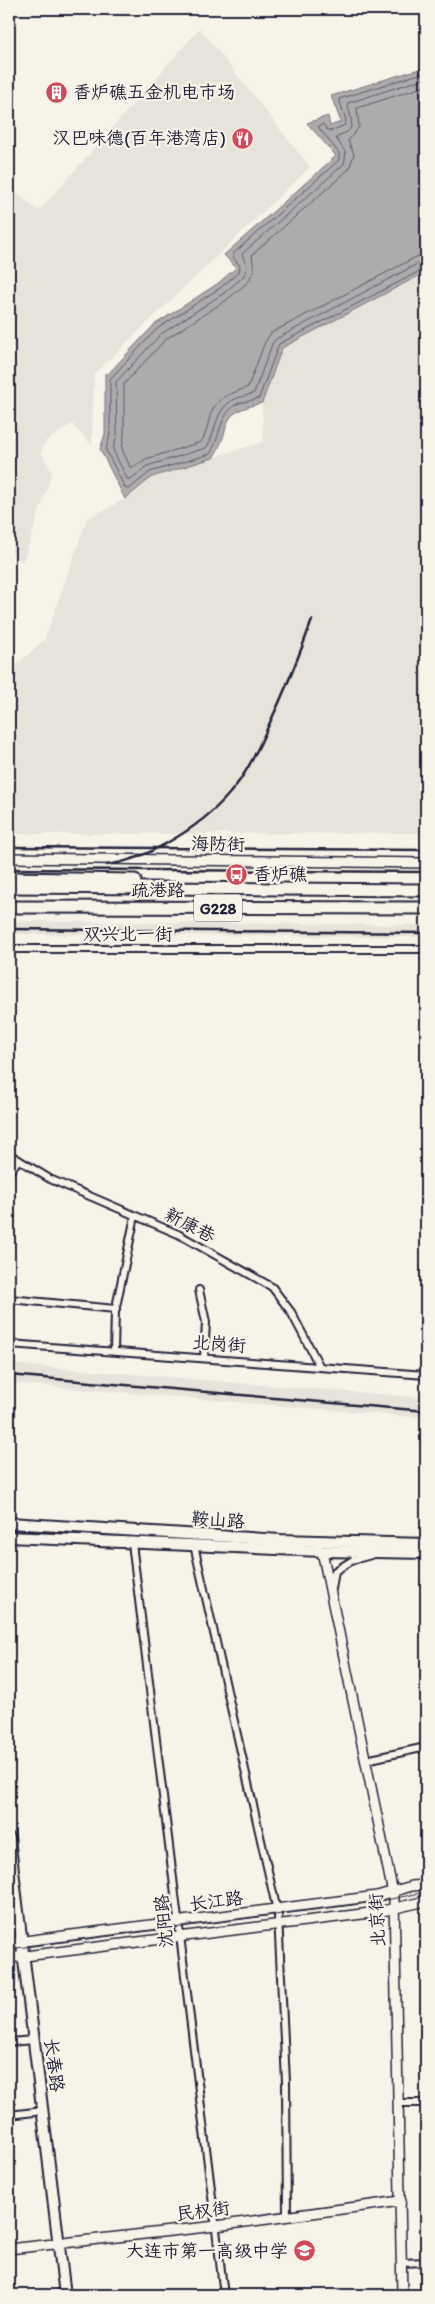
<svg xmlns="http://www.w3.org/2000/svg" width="435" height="2304" viewBox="0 0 435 2304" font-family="Itim,'LXGW WenKai TC',sans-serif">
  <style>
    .built { fill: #e7e3db }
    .water { fill: #aeabad; stroke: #76747f }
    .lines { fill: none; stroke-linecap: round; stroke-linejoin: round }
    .shore { stroke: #5a5969; stroke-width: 1 }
    .street-casing { stroke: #22223b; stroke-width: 10 }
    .secondary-casing { stroke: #22223b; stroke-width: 12 }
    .primary-casing { stroke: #22223b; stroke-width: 14 }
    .highway-casing { stroke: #22223b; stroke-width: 15 }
    .street { stroke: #f7f3e8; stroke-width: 6 }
    .secondary { stroke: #f7f3e8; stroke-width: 9 }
    .primary { stroke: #f7f3e8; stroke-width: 10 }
    .highway { stroke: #f7f3e8; stroke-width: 11 }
    .tram { stroke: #22223b; stroke-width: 1 }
    .rail { stroke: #22223b; stroke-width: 2.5 }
    .labels { text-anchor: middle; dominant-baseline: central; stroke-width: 4.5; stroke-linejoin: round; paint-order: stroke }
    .shield { fill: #f7f3e8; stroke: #62616f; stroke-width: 1 }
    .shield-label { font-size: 16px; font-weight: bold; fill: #22223b }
    .poi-label { font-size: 18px; fill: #22223b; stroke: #f7f3e8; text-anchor: start }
    .street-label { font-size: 18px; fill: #22223b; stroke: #f7f3e8 }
  </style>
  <rect width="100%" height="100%" fill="#f7f3e8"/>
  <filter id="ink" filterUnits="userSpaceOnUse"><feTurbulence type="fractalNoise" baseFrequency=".02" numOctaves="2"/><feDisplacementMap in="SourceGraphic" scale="10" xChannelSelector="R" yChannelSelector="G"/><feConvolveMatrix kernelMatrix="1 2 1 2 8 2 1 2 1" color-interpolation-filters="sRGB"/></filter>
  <g filter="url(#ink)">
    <g class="built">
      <path d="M 200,28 L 310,167 L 94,374 L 92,445 L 72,424 L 46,441 L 41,452 L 52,473 L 23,562 L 9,553 L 9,188 L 39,211 Z"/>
      <path d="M 426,272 L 426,833 L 9,834 L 9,672 L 45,639 L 87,519 L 125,499 L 152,477 L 263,442 L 262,403 L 282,348 Z"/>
      <path d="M 9,921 L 426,925 L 426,937 L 9,934 Z"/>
      <path d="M 9,1364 L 426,1398 L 426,1418 L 9,1383 Z"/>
    </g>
    <path class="water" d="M 426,67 L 426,272 L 282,348 L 262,403 C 214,414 235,425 213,458 L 152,477 L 125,499 L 100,449 L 105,434 L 105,373 L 107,375 L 154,325 L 217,284 L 236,268 L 224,255 L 336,156 L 307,123 L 328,116 L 330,126 L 341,122 L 331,96 Z"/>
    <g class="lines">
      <g class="shore">
        <path d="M 426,72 L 339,99 L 346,120 L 345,125 L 331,131 L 326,129 L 323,124 L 318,127 L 339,153 L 339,160 L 233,254 L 233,257 L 240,266 L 239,272 L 220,288 L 157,329 L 110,379 L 110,434 L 106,450 L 125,488 L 129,489 L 150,472 L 210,454 C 221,437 219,412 239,403 C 245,401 253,401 259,398 L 279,344 L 426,268"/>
        <path d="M 426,78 L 348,103 C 347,112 357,124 347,132 C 343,134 339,135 336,138 L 346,153 L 344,164 L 242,254 L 247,267 L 244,276 L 224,293 L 161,334 L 116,382 L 117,435 L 113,450 L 127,479 L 131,479 L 147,466 L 206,448 C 218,431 213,410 235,399 C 241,396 248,396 254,393 L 272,344 L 276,339 L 419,263 L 426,262"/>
        <path d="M 426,86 L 357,108 L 359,127 L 348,141 L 354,154 L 349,169 L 252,255 L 254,271 L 248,282 L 228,299 L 166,339 L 124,384 L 124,435 L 122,449 L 130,467 L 133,467 L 146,459 L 201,442 C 206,435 207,427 209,420 C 215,396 229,395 248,387 L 265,342 L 271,333 L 416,257 L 426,254"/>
      </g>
      <defs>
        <g id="street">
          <path d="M 9,949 L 426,949"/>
          <path d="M 9,1154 L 50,1179 L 178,1234 L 272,1287 L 291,1312 L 320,1367"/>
          <path d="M 9,1173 L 18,1160"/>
          <path d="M 199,1290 L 206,1322 L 204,1358"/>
          <path d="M 9,1299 L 116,1309"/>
          <path d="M 9,1344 L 426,1375"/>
          <path d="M 114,1351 L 115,1312 L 135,1216"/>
          <path d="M 132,1543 L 224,2295"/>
          <path d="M 194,1545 L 278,1915 L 286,2082 L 287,2216"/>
          <path d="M 332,1589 L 335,1571 L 353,1560 L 371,1555"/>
          <path d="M 366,1760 L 426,1747"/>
          <path d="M 9,2042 L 34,2040"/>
          <path d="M 400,2103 L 426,2103"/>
          <path d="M 9,2115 L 43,2111"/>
          <path d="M 401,2263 L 426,2262"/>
        </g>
        <g id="secondary">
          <path d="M 9,858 L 426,863"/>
          <path d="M 322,1551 L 394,1898 L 402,2295"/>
          <path d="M 9,1943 L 377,1896 L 412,1886 L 426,1885"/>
          <path d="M 9,1958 L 378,1912 L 426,1901"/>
          <path d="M 9,2249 L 216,2226 L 401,2201"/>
        </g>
        <g id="primary">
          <path d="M 9,1523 L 281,1540 L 426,1544"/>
          <path d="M 9,1537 L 322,1551 L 426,1553"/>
          <path d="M 9,1838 L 65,2295"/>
        </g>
        <g id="highway">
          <path d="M 9,878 L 135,880"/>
          <path d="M 9,887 L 426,890"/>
          <path d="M 9,907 L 426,908"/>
        </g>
      </defs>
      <use href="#street" class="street-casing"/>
      <use href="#secondary" class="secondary-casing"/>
      <use href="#primary" class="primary-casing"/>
      <use href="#highway" class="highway-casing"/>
      <use href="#street" class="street"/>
      <use href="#secondary" class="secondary"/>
      <use href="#primary" class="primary"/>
      <use href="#highway" class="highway"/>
      <path class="tram" d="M 9,1949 L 376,1902 L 426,1892"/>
      <g class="rail">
        <path d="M 9,847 L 426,850"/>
        <path d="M 107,865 C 129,862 148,854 167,843 C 190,830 212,814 229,794 C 246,775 257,751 267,729 C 284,693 299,657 312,620"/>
        <path d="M 9,869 L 426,872"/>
        <path d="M 9,929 L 426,933"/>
        <path d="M 9,1375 L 426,1411"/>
      </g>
    </g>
  </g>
  <defs>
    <symbol id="building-disc" viewBox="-11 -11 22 22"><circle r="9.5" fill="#d1495b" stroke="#f7f3e8"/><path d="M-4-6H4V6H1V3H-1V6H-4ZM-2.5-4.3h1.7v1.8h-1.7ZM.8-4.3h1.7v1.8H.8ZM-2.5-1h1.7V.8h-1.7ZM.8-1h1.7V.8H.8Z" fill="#fff"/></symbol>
    <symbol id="restaurant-disc" viewBox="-11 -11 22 22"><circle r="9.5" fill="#d1495b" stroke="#f7f3e8"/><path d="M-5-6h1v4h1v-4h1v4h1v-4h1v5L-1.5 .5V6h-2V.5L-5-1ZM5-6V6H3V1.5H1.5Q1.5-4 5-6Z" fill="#fff"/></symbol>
    <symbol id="bus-disc" viewBox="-11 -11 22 22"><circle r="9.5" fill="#d1495b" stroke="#f7f3e8"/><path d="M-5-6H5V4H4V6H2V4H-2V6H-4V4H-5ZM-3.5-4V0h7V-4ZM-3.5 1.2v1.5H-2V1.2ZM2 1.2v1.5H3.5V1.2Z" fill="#fff"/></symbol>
    <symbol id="school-disc" viewBox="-11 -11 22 22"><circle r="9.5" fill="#d1495b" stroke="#f7f3e8"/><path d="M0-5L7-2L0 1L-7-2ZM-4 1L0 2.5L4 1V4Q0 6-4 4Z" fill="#fff"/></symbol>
  </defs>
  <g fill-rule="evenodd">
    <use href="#building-disc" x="44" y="80" width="25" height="25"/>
    <use href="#restaurant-disc" x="230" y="126" width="25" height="25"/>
    <use href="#bus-disc" x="224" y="862" width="25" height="25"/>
    <use href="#school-disc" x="292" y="2238" width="25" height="25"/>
  </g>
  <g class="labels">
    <rect class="shield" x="194" y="894.5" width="48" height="27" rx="4"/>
    <g class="shield-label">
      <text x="218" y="908">G228</text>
    </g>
    <g class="poi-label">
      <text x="73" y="92">香炉礁五金机电市场</text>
      <text x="226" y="138" text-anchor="end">汉巴味德(百年港湾店)</text>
      <text x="253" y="874">香炉礁</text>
      <text x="288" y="2251" text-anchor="end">大连市第一高级中学</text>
    </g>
    <g class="street-label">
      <text transform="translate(218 844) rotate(1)">海防街</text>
      <text x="158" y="890">疏港路</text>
      <text x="128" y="934">双兴北一街</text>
      <text transform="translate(190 1225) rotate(27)">新康巷</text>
      <text transform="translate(219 1344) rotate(4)">北岗街</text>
      <text transform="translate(218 1520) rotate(4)">鞍山路</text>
      <text transform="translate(216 1901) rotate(-7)">长江路</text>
      <text transform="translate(377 1920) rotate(-93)">北京街</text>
      <text transform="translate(164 1921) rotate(-96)">沈阳路</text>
      <text transform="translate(54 2065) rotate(83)">长春路</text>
      <text transform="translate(203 2211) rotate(-7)">民权街</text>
    </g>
  </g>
  <rect width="435" height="2304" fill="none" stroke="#f7f3e8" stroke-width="30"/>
  <rect x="15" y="15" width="405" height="2274" fill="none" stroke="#22223b" stroke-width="2" filter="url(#ink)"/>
</svg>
